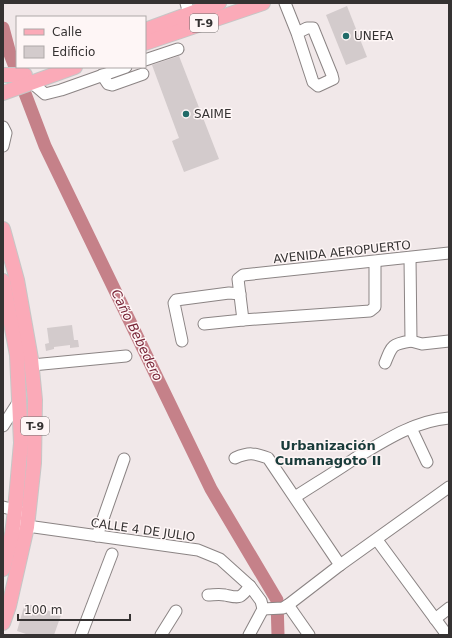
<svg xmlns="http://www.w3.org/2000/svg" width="452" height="638" viewBox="0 0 452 638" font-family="'DejaVu Sans',sans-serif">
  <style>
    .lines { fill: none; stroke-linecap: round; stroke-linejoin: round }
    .river { stroke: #c58189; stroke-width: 13 }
    .building { fill: #d3cbcc }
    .minor-casing { stroke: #8b8484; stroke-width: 13 }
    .major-casing { stroke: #c6c6c6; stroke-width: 16 }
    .minor { stroke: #fff; stroke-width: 11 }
    .major { stroke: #fbaab8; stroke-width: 14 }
    .poi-dot { fill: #206b68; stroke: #fef6f6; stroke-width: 1.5 }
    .labels { text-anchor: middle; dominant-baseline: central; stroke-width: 3; stroke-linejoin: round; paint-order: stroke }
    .shield { fill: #fef6f6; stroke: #716d6d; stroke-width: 1 }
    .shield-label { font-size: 11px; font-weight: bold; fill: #353232 }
    .poi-label { font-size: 12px; fill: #353232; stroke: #fef6f6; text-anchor: start }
    .street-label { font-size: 12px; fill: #353232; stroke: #fef6f6 }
    .water-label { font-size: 13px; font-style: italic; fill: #782537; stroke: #fef6f6 }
    .neighbourhood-label { font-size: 13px; font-weight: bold; fill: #193b3a; stroke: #fef6f6 }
  </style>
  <rect width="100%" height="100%" fill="#f1e8e9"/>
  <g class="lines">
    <path class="river" d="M 3,28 L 10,54 L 45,146 L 211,489 L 277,600 L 278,635"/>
  </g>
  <g class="building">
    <path d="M 347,6 L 367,57 L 346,65 L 326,15 Z"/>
    <path d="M 179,56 L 219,159 L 184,172 L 172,141 L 179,138 L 152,65 Z"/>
    <path d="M 72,325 L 74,340 L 78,340 L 79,347 L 70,348 L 70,345 L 54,347 L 54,349 L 46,351 L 45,344 L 49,343 L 47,328 Z"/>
    <path d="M 25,603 L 61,615 L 54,635 L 29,635 L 17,631 Z"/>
  </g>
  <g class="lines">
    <defs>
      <g id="minor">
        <path d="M 186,3 L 189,14"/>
        <path d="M 285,3 L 297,33 L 313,82 L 318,86 L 333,79 L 332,75 L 313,28 L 307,28 L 297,33"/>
        <path d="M 145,60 L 178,49"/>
        <path d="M 102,75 L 108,84 L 112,85 L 143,74"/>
        <path d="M 31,82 L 45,94 L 61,90 L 126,67"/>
        <path d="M 3,127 L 6,133 L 3,146"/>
        <path d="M 243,320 L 238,279 L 243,275 L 449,253"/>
        <path d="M 204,324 L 243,320 L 370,311 L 375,307 L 375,262"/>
        <path d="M 182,341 L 174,303 L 176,300 L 229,293 L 240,294"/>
        <path d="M 411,341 L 422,344 L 449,341"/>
        <path d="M 385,363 C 392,345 392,344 411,341 L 410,258"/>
        <path d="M 32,365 L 126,356"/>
        <path d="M 3,426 L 19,401"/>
        <path d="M 411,428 L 427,462"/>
        <path d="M 235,458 C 249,452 254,453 268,458 L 340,565"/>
        <path d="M 295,497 C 315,484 335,472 354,459 C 384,441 414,421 449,418"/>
        <path d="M 3,507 L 22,512"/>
        <path d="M 20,525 L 198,550 L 220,559 L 250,586 L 261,601 L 263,609 L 249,635"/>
        <path d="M 97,536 L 124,459"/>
        <path d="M 377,540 L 447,635"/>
        <path d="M 208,595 C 213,595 219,594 225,595 C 240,598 240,599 250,586"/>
        <path d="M 288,605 L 309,635"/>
        <path d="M 263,609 L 283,608 L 288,605 L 340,565 L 449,487"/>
        <path d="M 435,619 L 449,608"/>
        <path d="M 81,635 L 112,554"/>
        <path d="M 161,635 L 176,611"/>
      </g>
      <g id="major">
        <path d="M 145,30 L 219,3"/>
        <path d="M 145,43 L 263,3"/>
        <path d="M 3,75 L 25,75"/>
        <path d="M 3,93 L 75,67"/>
        <path d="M 3,229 L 17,280 L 31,359 L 35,400 L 34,463 L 27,527 L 9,606 L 3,623"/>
        <path d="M 3,281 L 17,355 L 21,443 L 15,510 L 12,534 L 3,569"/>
      </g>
    </defs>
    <use href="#minor" class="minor-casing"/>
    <use href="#major" class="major-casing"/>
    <use href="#minor" class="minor"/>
    <use href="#major" class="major"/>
  </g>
  <g class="poi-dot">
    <circle cx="346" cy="36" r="4"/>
    <circle cx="186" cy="114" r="4"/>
  </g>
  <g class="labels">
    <g class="shield">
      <rect x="190" y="14" width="28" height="18" rx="3"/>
      <rect x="21" y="417" width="28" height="18" rx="3"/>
    </g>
    <g class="shield-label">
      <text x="204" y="23">T-9</text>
      <text x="35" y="426">T-9</text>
    </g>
    <g class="poi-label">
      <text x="354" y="36">UNEFA</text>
      <text x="194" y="114">SAIME</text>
    </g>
    <g class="street-label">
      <text transform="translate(342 252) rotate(-6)">AVENIDA AEROPUERTO</text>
      <text transform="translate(143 530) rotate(8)">CALLE 4 DE JULIO</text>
    </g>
    <g class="water-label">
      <text transform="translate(137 335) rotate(64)">Caño Bebedero</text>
    </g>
    <g class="neighbourhood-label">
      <text x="328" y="445">Urbanización<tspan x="328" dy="15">Cumanagoto II</tspan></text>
    </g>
  </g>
  <rect width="452" height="638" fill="none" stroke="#353232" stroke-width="8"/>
  <rect x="16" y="16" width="130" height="52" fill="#fef6f6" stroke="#aea8a8"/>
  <rect x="24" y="29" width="20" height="6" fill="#fbaab8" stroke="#aea8a8"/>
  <text x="52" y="36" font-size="12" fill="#353232">Calle</text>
  <rect x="24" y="46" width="20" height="12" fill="#d3cbcc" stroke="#aea8a8"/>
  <text x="52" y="56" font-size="12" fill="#353232">Edificio</text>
  <path d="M18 614v6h112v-6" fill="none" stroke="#353232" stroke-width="2"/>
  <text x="24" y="614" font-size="12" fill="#353232" stroke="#fef6f6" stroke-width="3" paint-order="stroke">100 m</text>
</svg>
